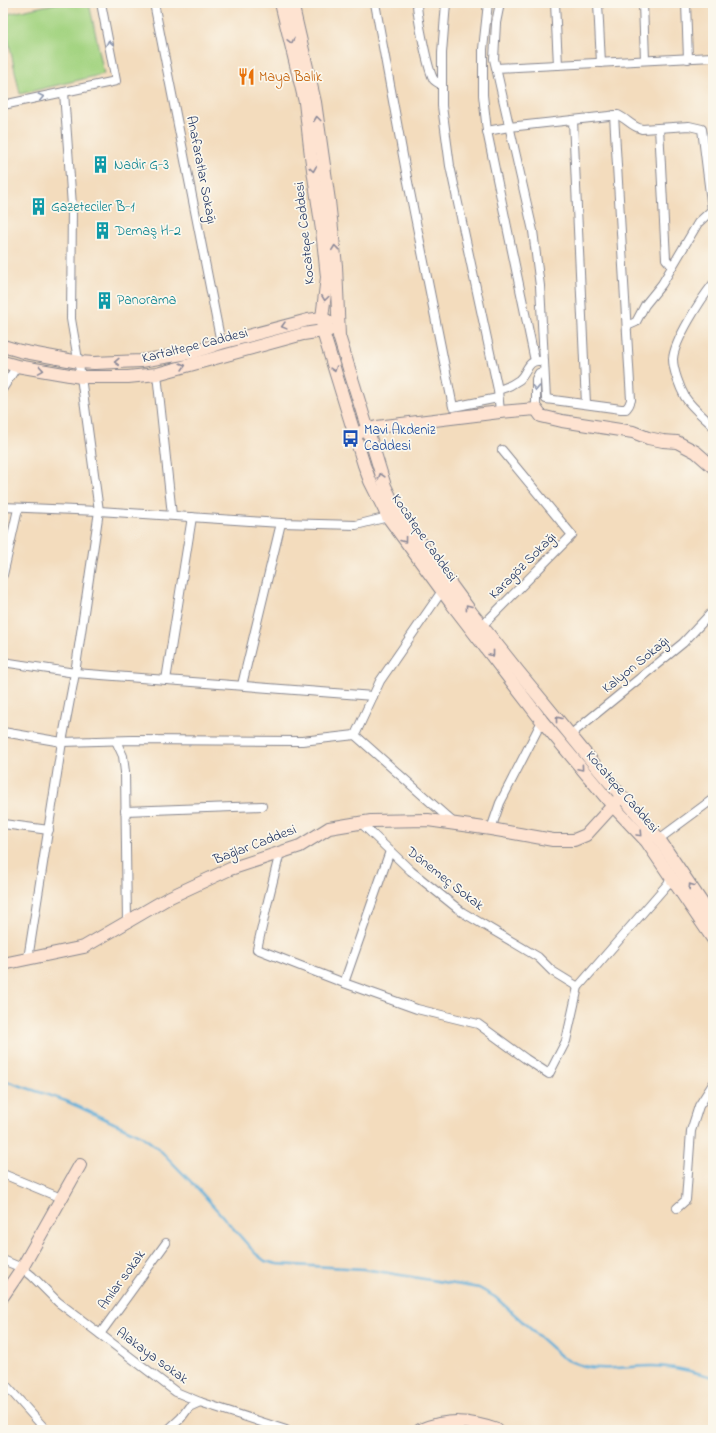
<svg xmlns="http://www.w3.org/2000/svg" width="716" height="1433" viewBox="0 0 716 1433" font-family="'Indie Flower',sans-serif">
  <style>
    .green { fill: #a4d482; stroke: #608270 }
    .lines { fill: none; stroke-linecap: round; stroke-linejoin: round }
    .stream { stroke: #5eacd7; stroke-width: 2.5 }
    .street-casing { stroke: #87868e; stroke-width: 10 }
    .secondary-casing { stroke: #87868e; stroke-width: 14 }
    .street { stroke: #fff; stroke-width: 8 }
    .secondary { stroke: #fee3d1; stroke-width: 12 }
    .oneway { stroke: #8c8998 }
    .oneway2 { stroke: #8d97ae }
    .labels { text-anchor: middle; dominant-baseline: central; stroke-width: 3.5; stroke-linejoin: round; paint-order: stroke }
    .food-label { font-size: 14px; fill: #c56008; stroke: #fbf7ec; text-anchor: start }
    .culture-label { font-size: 14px; fill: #0d838f; stroke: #fbf7ec; text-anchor: start }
    .street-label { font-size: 14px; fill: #1b2f5e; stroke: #fbf7ec }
    .transit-label { font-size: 14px; fill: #164399; stroke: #fbf7ec; text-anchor: start }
  </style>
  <rect width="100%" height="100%" fill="#fbf7ec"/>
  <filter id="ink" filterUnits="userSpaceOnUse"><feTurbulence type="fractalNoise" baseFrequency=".025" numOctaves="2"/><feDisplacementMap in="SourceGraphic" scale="8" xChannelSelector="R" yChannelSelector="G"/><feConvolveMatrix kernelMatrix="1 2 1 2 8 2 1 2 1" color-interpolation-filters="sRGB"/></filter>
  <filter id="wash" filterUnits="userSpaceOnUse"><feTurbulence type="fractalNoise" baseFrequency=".012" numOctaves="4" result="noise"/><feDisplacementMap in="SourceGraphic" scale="16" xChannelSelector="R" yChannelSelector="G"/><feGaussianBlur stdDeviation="0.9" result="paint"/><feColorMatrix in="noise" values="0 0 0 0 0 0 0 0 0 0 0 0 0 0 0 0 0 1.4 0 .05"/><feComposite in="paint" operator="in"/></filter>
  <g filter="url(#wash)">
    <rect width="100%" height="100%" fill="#f3dcbd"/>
    <path class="green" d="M 58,3 L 89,3 L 104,74 L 20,94 L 3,15 Z"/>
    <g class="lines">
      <path class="stream" d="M 3,1080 L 66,1101 L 142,1136 L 159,1149 L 200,1191 L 256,1254 L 265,1261 L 277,1264 L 364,1269 L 479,1288 L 495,1297 L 562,1357 C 591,1375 620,1366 652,1366 C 673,1366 693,1372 713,1377"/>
    </g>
  </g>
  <g filter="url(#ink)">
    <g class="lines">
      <defs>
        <g id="street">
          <path d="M 154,3 L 221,343"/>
          <path d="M 375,3 L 406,172 L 453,407 L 498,398"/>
          <path d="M 417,3 C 417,15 428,72 434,80 C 436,82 440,84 442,85"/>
          <path d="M 446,3 L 442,53 L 442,106 L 450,166 L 498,390 L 500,412"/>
          <path d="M 488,3 L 483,49 L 483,95 L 487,131 L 535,361"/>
          <path d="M 500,3 L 496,23 L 494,59 L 533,231 L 540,286 L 546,399 L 621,409 L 626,409 L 629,405 L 631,400 L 614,115"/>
          <path d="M 555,3 L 558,65"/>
          <path d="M 598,3 L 601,63"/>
          <path d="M 643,3 L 645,60"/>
          <path d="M 686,3 L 688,59"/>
          <path d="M 496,68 L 713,57"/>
          <path d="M 3,105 L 116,81 L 101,3"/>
          <path d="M 573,120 L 586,404"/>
          <path d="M 659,128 L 666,259 L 672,266"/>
          <path d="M 487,131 L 509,127 L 618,115 C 627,119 632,127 642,129 L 689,126 L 702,129 L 712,210 L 698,223 L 662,284 L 645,305 L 636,322 L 627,326"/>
          <path d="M 713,284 C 701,299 674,341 673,359 C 673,370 680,388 685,397 C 691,407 705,418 713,426"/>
          <path d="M 157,374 L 172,515"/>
          <path d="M 3,388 L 17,366"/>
          <path d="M 498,390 C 506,388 512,385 519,380 C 527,374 527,360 539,361"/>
          <path d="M 536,409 L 536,379 L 539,373 L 544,372"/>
          <path d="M 3,507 L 99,511 L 281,523 L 356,525 L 388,517"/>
          <path d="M 3,575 L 18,509"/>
          <path d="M 442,591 L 380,681 L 355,735 L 455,824"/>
          <path d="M 483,625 L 572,535 L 502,450"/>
          <path d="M 3,662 L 75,673 L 373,696"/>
          <path d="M 166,680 L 192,517"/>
          <path d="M 242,685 L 281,523"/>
          <path d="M 3,732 L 62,742 L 132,740 L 302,741 L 355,735"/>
          <path d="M 570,735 L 683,643 L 713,611"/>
          <path d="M 116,741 L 123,756 L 125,772 L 127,922"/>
          <path d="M 125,811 L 262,806"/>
          <path d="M 361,823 L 411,871 L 462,912 L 538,957 L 552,971 L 578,987"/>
          <path d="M 3,824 L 49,830"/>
          <path d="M 491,829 L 500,803 L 542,721"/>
          <path d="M 659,839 L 713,799"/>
          <path d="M 280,852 L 267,905 L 257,949 L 344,983 L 417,1009 L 478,1024 L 526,1059 L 549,1074 L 566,1041 L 578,987 L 672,879"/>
          <path d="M 28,959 L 62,742 L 75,673 L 99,511 L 81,377 L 71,319 L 72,206 L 64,92"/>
          <path d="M 344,983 L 390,851"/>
          <path d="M 3,1174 L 61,1198"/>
          <path d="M 677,1208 L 686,1200 L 691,1131 L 699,1106 L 713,1084"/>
          <path d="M 3,1260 L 22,1268 L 32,1276 L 58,1302 L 176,1392 L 200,1402 L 286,1430"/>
          <path d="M 100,1334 L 166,1243"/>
          <path d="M 3,1382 L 46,1430"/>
          <path d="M 168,1430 L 181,1418 L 189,1407 L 200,1402"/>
        </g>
        <g id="secondary">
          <path d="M 281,3 L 305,102 L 311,156 L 322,230 L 327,277 L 322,318 L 323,332 L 364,465 L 370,481 L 388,517 L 451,603 L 542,721 L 613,806 L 647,842 L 713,939"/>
          <path d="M 292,3 L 315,102 L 329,201 L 336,266 L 339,336 L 385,486 L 395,507 L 405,522 L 471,612 L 518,671 L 599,770 L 659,839 L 713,919"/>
          <path d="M 3,346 L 20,351 L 79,362 L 94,363 L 141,361 L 194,352 L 221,343 L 308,320 L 322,318 L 328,321"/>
          <path d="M 3,362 L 17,366 L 81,377 L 128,377 L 157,374 L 303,334 L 330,330"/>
          <path d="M 361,432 L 377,427 L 500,412 L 536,409 L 541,416 L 562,421 L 633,432 L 648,438 L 663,441 L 677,442 L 696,452 L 713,467"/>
          <path d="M 3,964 L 84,947 L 170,897 L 230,869 L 300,846 L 329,828 L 371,821 L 428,820 L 491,829 L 553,840 L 574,840 L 586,835 L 617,801"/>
          <path d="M 3,1296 L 22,1268 L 80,1165"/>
          <path d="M 420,1430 C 447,1419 470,1420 497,1430"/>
        </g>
      </defs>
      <use href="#street" class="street-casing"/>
      <use href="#secondary" class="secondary-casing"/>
      <use href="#street" class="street"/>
      <use href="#secondary" class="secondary"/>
    </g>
    <defs><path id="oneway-chevron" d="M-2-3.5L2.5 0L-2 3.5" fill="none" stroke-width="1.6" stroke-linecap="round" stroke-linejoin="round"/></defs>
    <g class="oneway">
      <use href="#oneway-chevron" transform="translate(291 41) rotate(77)"/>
      <use href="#oneway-chevron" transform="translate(317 119) rotate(-97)"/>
      <use href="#oneway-chevron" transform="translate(313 169) rotate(81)"/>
      <use href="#oneway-chevron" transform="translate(335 248) rotate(-96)"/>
      <use href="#oneway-chevron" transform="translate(325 298) rotate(98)"/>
      <use href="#oneway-chevron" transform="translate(284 326) rotate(165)"/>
      <use href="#oneway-chevron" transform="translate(117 362) rotate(178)"/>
      <use href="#oneway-chevron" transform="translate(183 366) rotate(-16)"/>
      <use href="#oneway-chevron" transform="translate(334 369) rotate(72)"/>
      <use href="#oneway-chevron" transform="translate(41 370) rotate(9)"/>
      <use href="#oneway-chevron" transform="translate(381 476) rotate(-107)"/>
      <use href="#oneway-chevron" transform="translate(404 540) rotate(53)"/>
      <use href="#oneway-chevron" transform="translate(468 607) rotate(-127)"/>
      <use href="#oneway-chevron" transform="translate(492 654) rotate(52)"/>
      <use href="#oneway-chevron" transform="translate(558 719) rotate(-129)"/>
      <use href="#oneway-chevron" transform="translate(581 768) rotate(50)"/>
      <use href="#oneway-chevron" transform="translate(640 834) rotate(47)"/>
      <use href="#oneway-chevron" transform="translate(691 886) rotate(-124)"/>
    </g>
    <g class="oneway2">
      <use href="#oneway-chevron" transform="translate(109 43) rotate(-101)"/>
      <use href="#oneway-chevron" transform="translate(41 97) rotate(-12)"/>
      <use href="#oneway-chevron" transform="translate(536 388) rotate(92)"/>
    </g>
  </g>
  <defs>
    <symbol id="restaurant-bare" viewBox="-9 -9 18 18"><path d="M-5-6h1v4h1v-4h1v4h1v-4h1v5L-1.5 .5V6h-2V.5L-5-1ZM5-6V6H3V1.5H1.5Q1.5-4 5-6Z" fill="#e8710a" stroke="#fbf7ec" stroke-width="2.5" paint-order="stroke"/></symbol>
    <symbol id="building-bare" viewBox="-9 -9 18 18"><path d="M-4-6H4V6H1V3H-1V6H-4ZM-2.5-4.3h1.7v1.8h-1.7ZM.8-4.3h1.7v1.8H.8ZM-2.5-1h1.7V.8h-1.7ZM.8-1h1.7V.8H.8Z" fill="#0f9aa8" stroke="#fbf7ec" stroke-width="2.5" paint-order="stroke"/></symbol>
    <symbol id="bus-bare" viewBox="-9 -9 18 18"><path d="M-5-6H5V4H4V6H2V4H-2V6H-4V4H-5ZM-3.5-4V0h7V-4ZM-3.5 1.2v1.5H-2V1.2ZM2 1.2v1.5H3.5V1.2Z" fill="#1a4fb4" stroke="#fbf7ec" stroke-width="2.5" paint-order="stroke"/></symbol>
  </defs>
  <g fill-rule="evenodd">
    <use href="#restaurant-bare" x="234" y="64" width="25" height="25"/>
    <use href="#building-bare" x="88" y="152" width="25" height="25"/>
    <use href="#building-bare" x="26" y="194" width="25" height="25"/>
    <use href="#building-bare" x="90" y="218" width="25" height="25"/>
    <use href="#building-bare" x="92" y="288" width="25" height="25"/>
    <use href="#bus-bare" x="338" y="426" width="25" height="25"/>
  </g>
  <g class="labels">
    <g class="food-label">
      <text x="259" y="77">Maya Balık</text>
    </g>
    <g class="culture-label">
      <text x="114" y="165">Nadir G-3</text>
      <text x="51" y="207">Gazeteciler B-1</text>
      <text x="115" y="231">Demaş H-2</text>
      <text x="117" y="300">Panorama</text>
    </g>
    <g class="street-label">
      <text transform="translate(201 170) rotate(79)">Anafaratlar Sokağı</text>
      <text transform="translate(305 233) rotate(-96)">Kocatepe Caddesi</text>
      <text transform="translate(195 346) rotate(-14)">Kartaltepe Caddesi</text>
      <text transform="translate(424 538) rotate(55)">Kocatepe Caddesi</text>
      <text transform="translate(523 566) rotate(-45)">Karagöz Sokağı</text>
      <text transform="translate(636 665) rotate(-39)">Kalyon Sokağı</text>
      <text transform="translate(622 792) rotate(49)">Kocatepe Caddesi</text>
      <text transform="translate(255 845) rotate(-21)">Bağlar Caddesi</text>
      <text transform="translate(445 879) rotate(38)">Dönemeç Sokak</text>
      <text transform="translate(122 1280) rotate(-54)">Anılar sokak</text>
      <text transform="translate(152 1356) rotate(36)">Alakaya sokak</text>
    </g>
    <g class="transit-label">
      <text x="364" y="430">Mavi Akdeniz<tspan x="364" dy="16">Caddesi</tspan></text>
    </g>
  </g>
  <rect width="716" height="1433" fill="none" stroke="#fbf7ec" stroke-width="16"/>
</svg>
